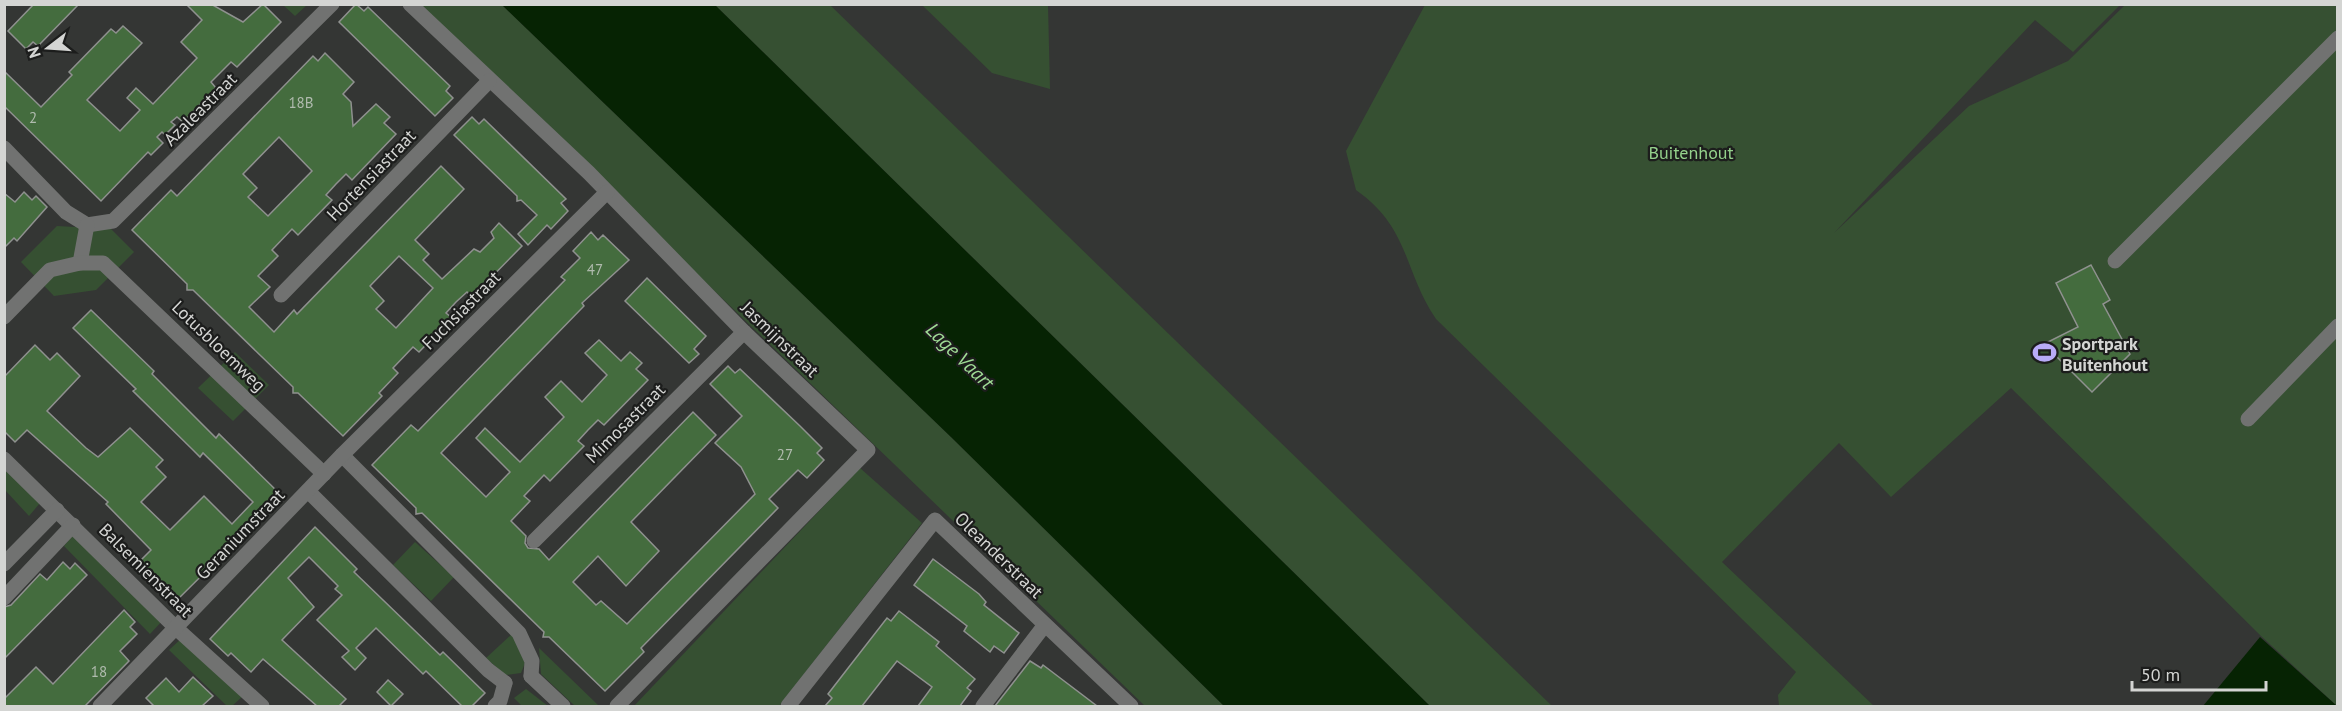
<svg xmlns="http://www.w3.org/2000/svg" width="2342" height="711" viewBox="0 0 2342 711" font-family="'PT Sans',sans-serif">
  <style>
    .green { fill: #365032 }
    .water { fill: #062303 }
    .building { fill: #446c3e; stroke: #8f918f; stroke-width: 1.5; fill-rule: evenodd }
    .lines { fill: none; stroke-linecap: round; stroke-linejoin: round }
    .minor { stroke: #717271; stroke-width: 15 }
    .labels { text-anchor: middle; dominant-baseline: central; stroke-width: 4.5; stroke-linejoin: round; paint-order: stroke }
    .number-label { font-size: 15px; fill: #b0bbae }
    .street-label { font-size: 18px; fill: #d4d5d3; stroke: #1c1d1c }
    .park-label { font-size: 18px; fill: #94d08b; stroke: #1c1d1c }
    .poi-label { font-size: 18px; font-weight: bold; fill: #d4d5d3; stroke: #1c1d1c; text-anchor: start }
    .water-label { font-size: 20px; font-style: italic; fill: #9fdb95; stroke: #1c1d1c }
  </style>
  <rect width="100%" height="100%" fill="#343634"/>
  <g class="green">
    <path d="M 283,5 L 307,5 L 295,16 Z"/>
    <path d="M 418,5 L 502,5 L 951,437 L 1224,706 L 1145,706 Z"/>
    <path d="M 715,5 L 830,5 L 1552,706 L 1430,706 Z"/>
    <path d="M 922,5 L 1048,5 L 1050,89 L 992,73 Z"/>
    <path d="M 1425,5 L 2120,5 L 2073,52 L 2035,20 L 1834,233 L 1969,106 L 2068,61 L 2125,5 L 2337,5 L 2337,706 L 2261,636 L 2011,388 L 1891,497 L 1839,443 L 1722,562 L 1874,706 L 1779,706 L 1778,695 L 1796,672 L 1436,319 C 1403,270 1410,228 1356,190 L 1346,151 Z"/>
    <path d="M 57,226 L 111,229 L 134,252 L 96,290 L 54,296 L 21,262 Z"/>
    <path d="M 235,352 L 269,385 L 233,421 L 198,388 Z"/>
    <path d="M 4,467 L 40,503 L 29,516 L 5,490 Z"/>
    <path d="M 860,468 L 922,523 L 779,706 L 634,706 Z"/>
    <path d="M 74,534 L 163,620 L 150,634 L 64,546 Z"/>
    <path d="M 415,542 L 454,577 L 431,601 L 393,565 Z"/>
    <path d="M 512,634 L 525,663 L 521,673 L 505,675 L 486,658 Z"/>
    <path d="M 182,638 L 243,696 L 232,706 L 227,706 L 169,650 Z"/>
    <path d="M 539,648 L 598,705 L 575,706 L 541,674 Z"/>
    <path d="M 526,689 L 548,706 L 522,706 L 514,698 Z"/>
  </g>
  <g class="water">
    <path d="M 502,5 L 715,5 L 1430,706 L 1224,706 L 951,437 Z"/>
    <path d="M 2260,637 L 2337,706 L 2203,706 Z"/>
  </g>
  <g class="building">
    <path d="M 34,4 L 79,4 L 38,46 L 33,42 L 26,49 L 8,31 Z"/>
    <path d="M 186,4 L 211,4 L 243,22 L 263,4 L 281,22 L 237,67 L 231,62 L 211,82 L 216,88 L 183,122 L 177,117 L 171,122 L 175,125 L 165,135 L 162,132 L 157,137 L 163,143 L 151,155 L 148,152 L 101,201 L 4,106 L 4,71 L 41,107 L 72,75 L 69,72 L 111,29 L 116,33 L 123,26 L 142,43 L 87,100 L 120,131 L 140,110 L 127,98 L 136,88 L 153,104 L 197,58 L 181,42 L 202,20 Z"/>
    <path d="M 356,4 L 364,11 L 368,7 L 450,86 L 446,91 L 453,98 L 435,116 L 339,22 Z"/>
    <path d="M 325,53 L 354,82 L 343,94 L 351,102 L 353,126 L 376,104 L 390,117 L 384,123 L 396,134 L 352,180 L 346,174 L 336,184 L 326,195 L 332,200 L 298,235 L 292,229 L 272,250 L 278,256 L 258,276 L 270,287 L 249,307 L 274,332 L 294,310 L 297,314 L 441,166 L 464,189 L 415,240 L 429,254 L 423,260 L 442,279 L 474,249 L 480,252 L 494,238 L 491,232 L 499,223 L 522,246 L 472,297 L 467,292 L 456,302 L 446,313 L 452,318 L 419,352 L 413,347 L 393,368 L 398,373 L 379,393 L 382,396 L 343,436 L 298,393 L 293,393 L 293,387 L 193,290 L 187,290 L 187,284 L 132,230 L 171,190 L 177,196 L 313,56 L 318,61 ZM 279,137 L 312,171 L 268,216 L 248,197 L 257,188 L 243,174 ZM 399,256 L 433,288 L 396,328 L 376,309 L 384,301 L 370,286 Z"/>
    <path d="M 472,117 L 479,124 L 484,119 L 566,199 L 561,203 L 568,211 L 551,229 L 547,225 L 528,245 L 518,234 L 537,215 L 521,200 L 517,201 L 517,196 L 454,135 Z"/>
    <path d="M 24,192 L 32,200 L 36,196 L 47,207 L 17,241 L 14,238 L 4,248 L 4,193 L 15,202 Z"/>
    <path d="M 591,232 L 598,240 L 603,235 L 629,260 L 582,303 L 584,306 L 441,453 L 486,497 L 510,472 L 476,438 L 485,428 L 520,462 L 564,417 L 545,397 L 561,381 L 582,402 L 607,375 L 585,353 L 599,340 L 621,361 L 630,352 L 642,363 L 636,369 L 648,380 L 604,425 L 598,420 L 588,430 L 578,441 L 584,446 L 550,481 L 544,475 L 524,496 L 530,501 L 511,521 L 526,536 L 525,543 L 528,548 L 539,549 L 549,560 L 693,412 L 716,435 L 631,522 L 659,551 L 626,586 L 598,556 L 573,582 L 596,605 L 601,601 L 627,624 L 755,494 L 741,467 L 715,443 L 742,416 L 710,384 L 728,366 L 735,373 L 740,369 L 800,426 L 822,448 L 817,453 L 824,460 L 807,478 L 798,470 L 769,499 L 778,508 L 641,648 L 644,652 L 605,691 L 549,637 L 543,637 L 544,632 L 422,513 L 416,514 L 416,508 L 372,465 L 411,425 L 418,431 L 565,280 L 561,277 L 580,258 L 573,251 Z"/>
    <path d="M 2091,265 L 2110,300 L 2103,304 L 2130,354 L 2092,392 L 2044,344 L 2078,327 L 2056,283 Z"/>
    <path d="M 647,278 L 706,336 L 694,349 L 699,354 L 689,363 L 625,301 Z"/>
    <path d="M 91,310 L 154,371 L 152,374 L 216,438 L 219,434 L 282,496 L 174,603 L 156,586 L 160,582 L 139,562 L 151,550 L 106,504 L 108,502 L 27,430 L 15,442 L 4,431 L 4,377 L 35,345 L 50,360 L 57,353 L 80,376 L 47,411 L 86,448 L 98,457 L 130,428 L 163,460 L 156,467 L 166,477 L 141,502 L 170,530 L 204,496 L 232,524 L 253,502 L 203,453 L 200,457 L 193,450 L 133,391 L 136,389 L 73,328 Z"/>
    <path d="M 315,527 L 357,569 L 354,572 L 440,655 L 443,652 L 485,693 L 472,706 L 462,706 L 426,671 L 423,674 L 376,628 L 356,648 L 366,658 L 355,670 L 342,657 L 349,651 L 317,620 L 342,595 L 335,589 L 338,586 L 309,557 L 288,578 L 314,607 L 282,640 L 346,699 L 339,706 L 317,706 L 263,659 L 251,672 L 231,653 L 228,656 L 210,639 Z"/>
    <path d="M 933,559 L 979,594 L 986,602 L 984,605 L 1019,633 L 1004,653 L 994,646 L 990,652 L 964,631 L 967,626 L 914,585 Z"/>
    <path d="M 63,562 L 70,569 L 75,563 L 87,575 L 4,659 L 4,607 L 11,605 L 40,574 L 47,580 Z"/>
    <path d="M 124,610 L 135,622 L 130,627 L 137,634 L 120,651 L 129,661 L 85,706 L 4,706 L 4,699 L 36,667 L 53,684 Z"/>
    <path d="M 899,611 L 939,642 L 936,646 L 975,679 L 967,688 L 971,691 L 960,706 L 918,706 L 932,687 L 897,661 L 862,706 L 825,706 L 832,698 L 828,694 L 852,663 L 887,618 L 891,621 Z"/>
    <path d="M 1030,661 L 1041,668 L 1043,665 L 1097,706 L 995,706 Z"/>
    <path d="M 193,677 L 213,696 L 202,706 L 154,706 L 146,698 L 166,678 L 179,692 Z"/>
    <path d="M 388,680 L 403,694 L 391,706 L 377,692 Z"/>
  </g>
  <g class="lines">
    <g class="minor">
      <path d="M 410,4 L 589,173 L 744,332 L 868,450 L 617,706"/>
      <path d="M 4,148 L 66,212 L 87,225"/>
      <path d="M 87,225 L 113,221 L 332,4"/>
      <path d="M 2115,261 L 2338,38"/>
      <path d="M 80,263 L 87,225"/>
      <path d="M 281,295 L 489,81"/>
      <path d="M 4,317 L 50,270 L 80,263 L 103,263 L 324,474"/>
      <path d="M 2248,419 L 2338,326"/>
      <path d="M 342,455 L 519,633 L 532,661 L 531,676"/>
      <path d="M 4,459 L 176,628 L 262,706"/>
      <path d="M 308,491 L 488,670 L 505,683"/>
      <path d="M 534,541 L 744,332"/>
      <path d="M 4,564 L 57,510"/>
      <path d="M 4,598 L 73,525"/>
      <path d="M 531,676 L 563,706"/>
      <path d="M 100,706 L 342,455 L 607,192"/>
      <path d="M 495,706 L 500,701 L 505,683"/>
      <path d="M 788,706 L 935,520 L 1131,706"/>
      <path d="M 983,706 L 1044,626"/>
    </g>
  </g>
  <defs>
    <symbol id="stadium-bare" viewBox="-9 -9 18 18"><path d="M0-5a6.5 5 0 1 0 0 10a6.5 5 0 1 0 0-10ZM-3.5-1.8h7v3.6h-7Z" fill="#b8abf7" stroke="#1c1d1c" stroke-width="2.5" paint-order="stroke"/></symbol>
  </defs>
  <g fill-rule="evenodd">
    <use href="#stadium-bare" x="2028" y="336" width="33" height="33"/>
  </g>
  <g class="labels">
    <g class="number-label">
      <text x="301" y="102">18B</text>
      <text x="33" y="117">2</text>
      <text x="595" y="269">47</text>
      <text x="785" y="454">27</text>
      <text x="99" y="671">18</text>
    </g>
    <g class="street-label">
      <text transform="translate(200 109) rotate(-45)">Azaleastraat</text>
      <text transform="translate(371 175) rotate(-46)">Hortensiastraat</text>
      <text transform="translate(461 310) rotate(-45)">Fuchsiastraat</text>
      <text transform="translate(780 339) rotate(44)">Jasmijnstraat</text>
      <text transform="translate(219 346) rotate(44)">Lotusbloemweg</text>
      <text transform="translate(625 423) rotate(-45)">Mimosastraat</text>
      <text transform="translate(240 534) rotate(-46)">Geraniumstraat</text>
      <text transform="translate(999 555) rotate(44)">Oleanderstraat</text>
      <text transform="translate(146 570) rotate(45)">Balsemienstraat</text>
    </g>
    <g class="park-label">
      <text x="1691" y="152">Buitenhout</text>
    </g>
    <g class="poi-label">
      <text x="2062" y="343">Sportpark<tspan x="2062" dy="21">Buitenhout</tspan></text>
    </g>
    <g class="water-label">
      <text transform="translate(960 356) rotate(44)">Lage Vaart</text>
    </g>
  </g>
  <rect width="2342" height="711" fill="none" stroke="#d4d5d3" stroke-width="12"/>
  <g transform="translate(48 48) rotate(253)" stroke="#1c1d1c" stroke-width="4.5" paint-order="stroke">
  <path d="M0-4.5L10 22L0 15L-10 22Z" fill="#d4d5d3"/>
  <text y="-9" font-size="16" font-weight="bold" text-anchor="middle" fill="#d4d5d3">N</text>
  </g>
  <path d="M2132 681v9h134v-9" fill="none" stroke="#d4d5d3" stroke-width="3"/>
  <text x="2141" y="681" font-size="18" fill="#d4d5d3" stroke="#1c1d1c" stroke-width="4.5" paint-order="stroke">50 m</text>
</svg>
